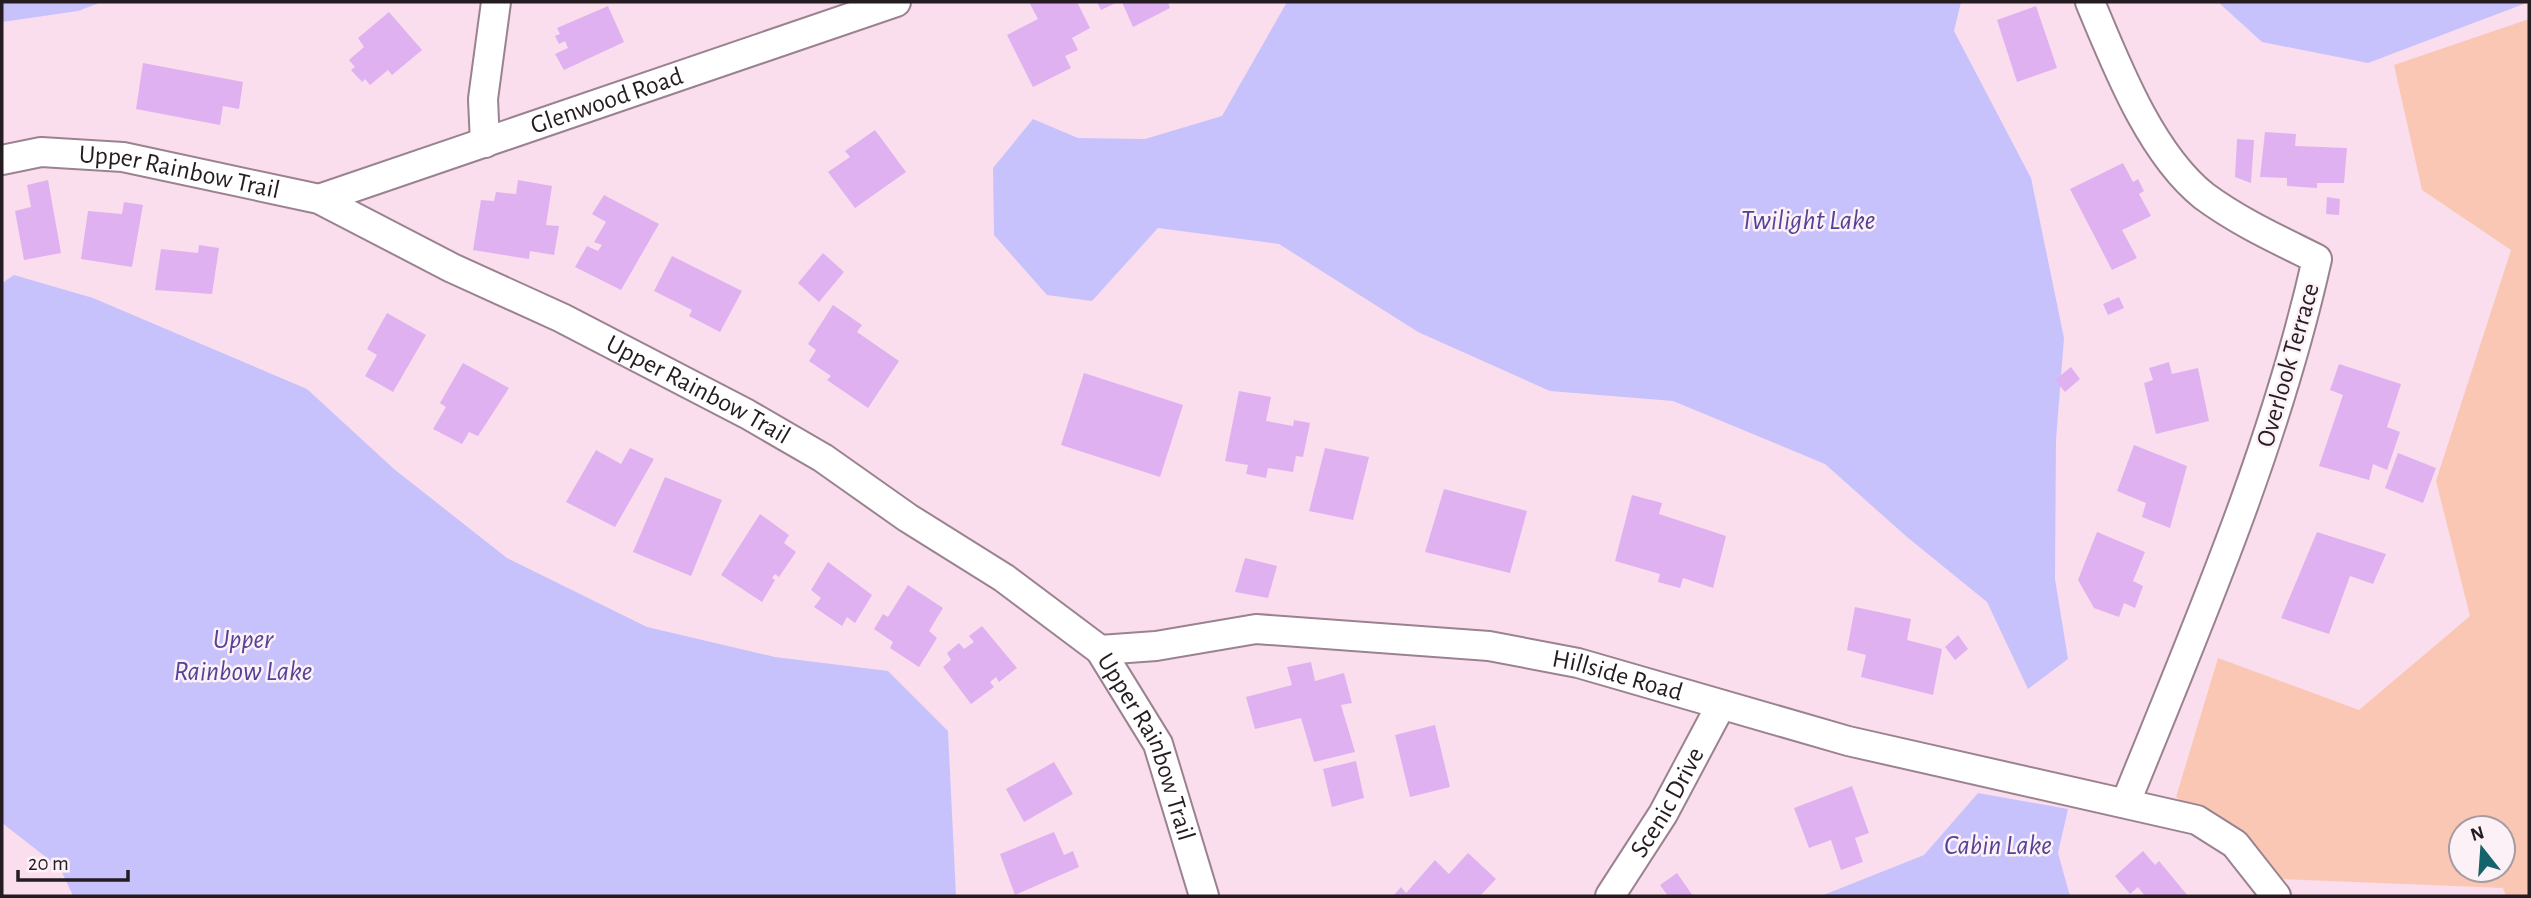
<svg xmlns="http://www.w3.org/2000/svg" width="2531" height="898" viewBox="0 0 2531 898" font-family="'Alegreya Sans',sans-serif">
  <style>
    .green { fill: #fbc7b5; fill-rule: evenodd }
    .water { fill: #c8c2fc }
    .building { fill: #e0b1f1 }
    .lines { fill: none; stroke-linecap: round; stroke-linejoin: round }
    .street-casing { stroke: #9b8290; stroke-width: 32 }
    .street { stroke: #fff; stroke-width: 28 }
    .labels { text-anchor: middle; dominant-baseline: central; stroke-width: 5; stroke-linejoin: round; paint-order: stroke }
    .street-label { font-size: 26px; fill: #251c21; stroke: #fcf1f7 }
    .water-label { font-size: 28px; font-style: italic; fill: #534296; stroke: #fcf1f7 }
  </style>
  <rect width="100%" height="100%" fill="#fadeed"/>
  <path class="green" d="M 2529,19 L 2529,896 L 2506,896 L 2503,888 L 2279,879 L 2176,797 L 2218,658 L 2359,710 L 2470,616 L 2436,481 L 2511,250 L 2422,190 L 2394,65 ZM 2461,828 L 2503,828 L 2503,870 L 2461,870 Z"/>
  <g class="water">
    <path d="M 2,2 L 102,2 L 78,11 L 2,22 Z"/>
    <path d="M 1287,2 L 1961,2 L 1954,31 L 2031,178 L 2064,338 L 2056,440 L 2055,579 L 2068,659 L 2028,689 L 1987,602 L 1907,537 L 1825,464 L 1673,401 L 1550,391 L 1418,332 L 1279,244 L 1158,228 L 1092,301 L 1047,295 L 994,235 L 993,168 L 1033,119 L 1078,138 L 1145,139 L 1222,116 Z"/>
    <path d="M 2218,2 L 2529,2 L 2368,63 L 2262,42 Z"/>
    <path d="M 14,275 L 93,298 L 307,389 L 394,469 L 507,558 L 647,627 L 775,657 L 888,671 L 948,731 L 956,896 L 73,896 L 60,868 L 2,823 L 2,283 Z"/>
    <path d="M 1978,793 L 2068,809 L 2058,853 L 2070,896 L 1821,896 L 1924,855 Z"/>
  </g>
  <g class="building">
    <path d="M 1029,2 L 1077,2 L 1090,28 L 1072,38 L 1078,50 L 1065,56 L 1071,68 L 1033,87 L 1007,35 L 1038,19 Z"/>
    <path d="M 1097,2 L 1118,2 L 1101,10 Z"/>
    <path d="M 1122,2 L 1168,2 L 1170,8 L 1133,27 Z"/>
    <path d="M 608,6 L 624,42 L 564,70 L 555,54 L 568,48 L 565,41 L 559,44 L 555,36 L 560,34 L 557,28 Z"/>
    <path d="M 2036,6 L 2057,68 L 2017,82 L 1997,20 Z"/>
    <path d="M 389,12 L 422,50 L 392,75 L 388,70 L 370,85 L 365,79 L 362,82 L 351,70 L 355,67 L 349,60 L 364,47 L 358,38 Z"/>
    <path d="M 143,63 L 243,82 L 239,109 L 223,106 L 220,125 L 136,109 Z"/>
    <path d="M 875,130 L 906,172 L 855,208 L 828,172 L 850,157 L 845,151 Z"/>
    <path d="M 2265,132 L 2296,134 L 2295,146 L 2347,148 L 2344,183 L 2317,183 L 2317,188 L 2287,186 L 2287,178 L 2260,177 Z"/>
    <path d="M 2237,139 L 2254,140 L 2251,183 L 2235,177 Z"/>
    <path d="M 2123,163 L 2133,182 L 2138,179 L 2144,191 L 2139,194 L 2151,216 L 2122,230 L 2137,258 L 2112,270 L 2070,189 Z"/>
    <path d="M 48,180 L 61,253 L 24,260 L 15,211 L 31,207 L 27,185 Z"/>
    <path d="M 518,180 L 552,186 L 546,225 L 559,226 L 554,255 L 530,251 L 529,259 L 473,250 L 481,200 L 494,201 L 496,192 L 516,194 Z"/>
    <path d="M 604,195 L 659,224 L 621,290 L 575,267 L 587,246 L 598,251 L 602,245 L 594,242 L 606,222 L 592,214 Z"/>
    <path d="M 2327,197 L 2340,199 L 2339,215 L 2326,214 Z"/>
    <path d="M 124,202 L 143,205 L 132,267 L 81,259 L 88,211 L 122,214 Z"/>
    <path d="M 199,245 L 219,248 L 212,294 L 155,290 L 161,249 L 198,253 Z"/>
    <path d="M 823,253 L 844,272 L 819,302 L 798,283 Z"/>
    <path d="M 672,256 L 742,291 L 720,332 L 689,316 L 692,310 L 654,291 Z"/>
    <path d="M 2119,297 L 2124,308 L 2108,315 L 2103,304 Z"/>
    <path d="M 833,305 L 862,325 L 857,332 L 899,361 L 868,408 L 827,380 L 831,376 L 809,361 L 816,350 L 808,344 Z"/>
    <path d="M 387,313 L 426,335 L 393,392 L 365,376 L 377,355 L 367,349 Z"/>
    <path d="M 2169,362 L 2172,374 L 2198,368 L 2209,421 L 2156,434 L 2144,383 L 2153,380 L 2149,368 Z"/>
    <path d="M 463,363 L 509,388 L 478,436 L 469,432 L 462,444 L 433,429 L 446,407 L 440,403 Z"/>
    <path d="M 2339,364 L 2401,384 L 2387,427 L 2400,432 L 2387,470 L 2373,464 L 2369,480 L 2319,466 L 2343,395 L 2330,390 Z"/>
    <path d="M 2071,367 L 2080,379 L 2065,392 L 2055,380 Z"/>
    <path d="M 1084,373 L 1183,405 L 1160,477 L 1061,445 Z"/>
    <path d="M 1239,391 L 1271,397 L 1266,421 L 1293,426 L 1294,420 L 1310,423 L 1303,457 L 1296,456 L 1293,472 L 1268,468 L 1266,478 L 1246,474 L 1248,465 L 1225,461 Z"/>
    <path d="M 2134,445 L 2187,466 L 2170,528 L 2142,517 L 2146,503 L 2117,491 Z"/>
    <path d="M 630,448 L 654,459 L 615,527 L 566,502 L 596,450 L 621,464 Z"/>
    <path d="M 1325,448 L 1369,457 L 1353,520 L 1309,511 Z"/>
    <path d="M 2398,453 L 2436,468 L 2423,503 L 2385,488 Z"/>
    <path d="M 665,477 L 722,500 L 691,576 L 633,552 Z"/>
    <path d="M 1444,489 L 1527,511 L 1510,573 L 1425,552 Z"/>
    <path d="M 1632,495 L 1662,503 L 1659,514 L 1726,536 L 1713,588 L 1683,578 L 1680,588 L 1658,582 L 1660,574 L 1615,561 Z"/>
    <path d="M 760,514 L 789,535 L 784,543 L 796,552 L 779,577 L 775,574 L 772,578 L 775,580 L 762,602 L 721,575 Z"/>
    <path d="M 2097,532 L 2145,552 L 2133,581 L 2143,586 L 2135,608 L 2124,603 L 2119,617 L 2094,608 L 2078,580 Z"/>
    <path d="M 2317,532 L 2386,554 L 2373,584 L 2350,576 L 2329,634 L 2281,618 Z"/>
    <path d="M 1245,558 L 1277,566 L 1268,598 L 1235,592 Z"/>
    <path d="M 828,562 L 872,595 L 855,623 L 847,617 L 842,626 L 814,607 L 821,598 L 811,590 Z"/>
    <path d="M 908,585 L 943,608 L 929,631 L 937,638 L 919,667 L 890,648 L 893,642 L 874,629 L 883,614 L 888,617 Z"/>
    <path d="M 1855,607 L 1911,619 L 1907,640 L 1942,649 L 1933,695 L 1861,677 L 1866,655 L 1847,650 Z"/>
    <path d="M 982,626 L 1017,668 L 999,682 L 996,677 L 990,682 L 994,687 L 971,704 L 943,667 L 951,660 L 947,653 L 959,643 L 964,649 L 974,642 L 969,636 Z"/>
    <path d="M 1958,635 L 1968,649 L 1955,660 L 1945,647 Z"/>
    <path d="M 1311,662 L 1315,681 L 1344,673 L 1352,703 L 1341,705 L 1355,752 L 1314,762 L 1301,718 L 1255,729 L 1246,697 L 1292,685 L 1287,667 Z"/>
    <path d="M 1435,725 L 1450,787 L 1410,797 L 1395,735 Z"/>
    <path d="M 1356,761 L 1364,798 L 1332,807 L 1323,769 Z"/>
    <path d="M 1054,762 L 1073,794 L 1024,822 L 1006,789 Z"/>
    <path d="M 1852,786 L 1869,833 L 1855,838 L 1863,862 L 1841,870 L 1831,840 L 1809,848 L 1794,808 Z"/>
    <path d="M 1054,832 L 1064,855 L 1073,851 L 1079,867 L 1015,895 L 1000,854 Z"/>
    <path d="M 2143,851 L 2155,865 L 2159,861 L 2188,896 L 2145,896 L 2138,887 L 2130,894 L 2115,876 Z"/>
    <path d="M 1468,853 L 1496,879 L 1480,896 L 1393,896 L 1401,887 L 1406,893 L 1435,860 L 1449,874 Z"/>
    <path d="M 1677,873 L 1693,896 L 1668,896 L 1660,885 Z"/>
  </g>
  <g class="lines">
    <defs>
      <g id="street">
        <path d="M 2090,2 C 2116,64 2150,153 2204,196 C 2239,222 2279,240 2317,259 C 2275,447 2198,624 2126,802"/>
        <path d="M 485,143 L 483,99 L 496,2"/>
        <path id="s1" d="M 2,160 L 41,152 L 123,157 L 319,199 L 452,268 L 562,318 L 747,414 L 823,458 L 908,518 L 1004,578 L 1100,650 L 1158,744 L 1204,896"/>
        <path id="s2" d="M 319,199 L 896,2"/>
        <path id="s3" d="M 1100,650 L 1156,646 L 1256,629 L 1489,646 L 1578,663 L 1848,741 L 2197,820 L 2235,844 L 2276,896"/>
        <path id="s4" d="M 1610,896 L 1663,814 L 1721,705"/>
      </g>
    </defs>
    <use href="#street" class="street-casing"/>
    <use href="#street" class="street"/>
  </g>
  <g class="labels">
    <g class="street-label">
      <text stroke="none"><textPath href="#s2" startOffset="304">Glenwood Road</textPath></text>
      <text stroke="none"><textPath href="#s1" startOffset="180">Upper Rainbow Trail</textPath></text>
      <text transform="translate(2288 365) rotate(-74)">Overlook Terrace</text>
      <text stroke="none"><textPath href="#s1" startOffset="747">Upper Rainbow Trail</textPath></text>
      <text stroke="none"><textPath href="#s3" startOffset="523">Hillside Road</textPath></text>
      <text stroke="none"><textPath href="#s1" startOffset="1335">Upper Rainbow Trail</textPath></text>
      <text stroke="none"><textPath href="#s4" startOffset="110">Scenic Drive</textPath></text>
    </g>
    <g class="water-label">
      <text x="1808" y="221">Twilight Lake</text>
      <text x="243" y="640">Upper<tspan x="243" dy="32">Rainbow Lake</tspan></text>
      <text x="1998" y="846">Cabin Lake</text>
    </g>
  </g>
  <rect width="2531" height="898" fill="none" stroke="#251c21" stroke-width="7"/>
  <g transform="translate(2482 849) rotate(343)"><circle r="33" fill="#fcf1f7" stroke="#a69ca1" stroke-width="2"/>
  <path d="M0-5L12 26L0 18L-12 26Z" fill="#15636c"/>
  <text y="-10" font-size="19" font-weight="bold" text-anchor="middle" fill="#251c21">N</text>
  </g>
  <path d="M18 870v10h110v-10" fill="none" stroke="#251c21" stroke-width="3.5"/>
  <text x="28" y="870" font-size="21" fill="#251c21" stroke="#fcf1f7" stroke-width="5" paint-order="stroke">20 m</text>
</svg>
